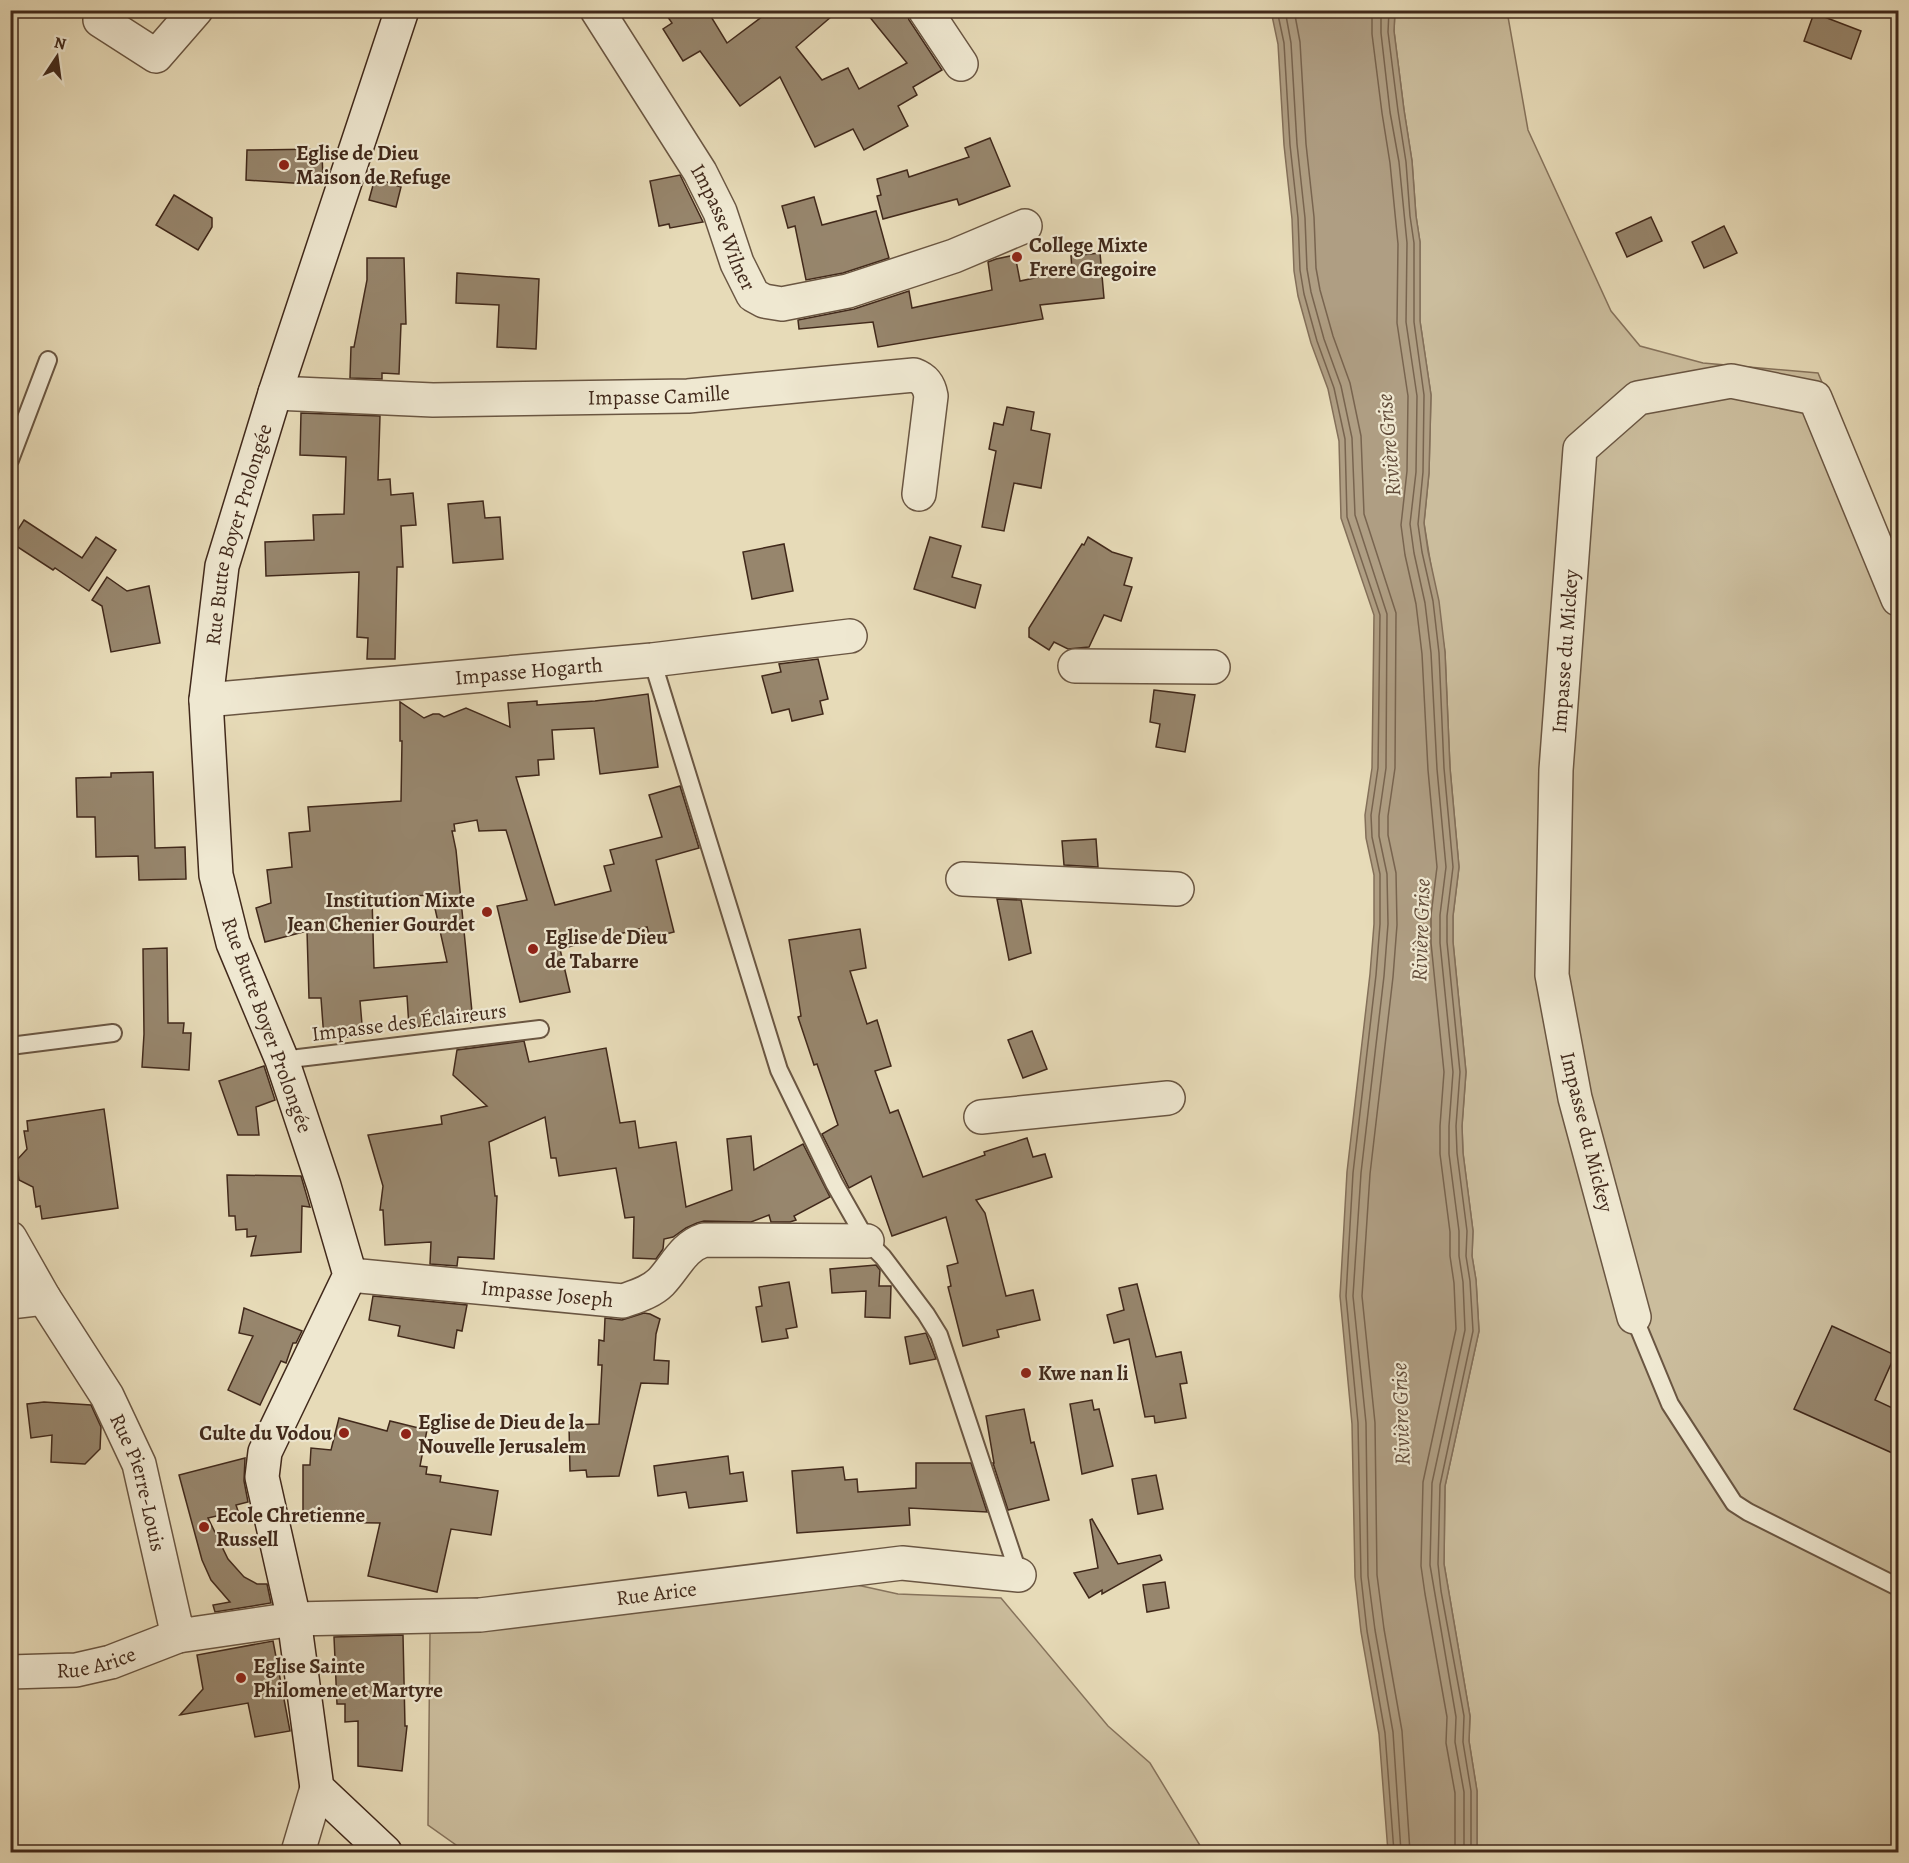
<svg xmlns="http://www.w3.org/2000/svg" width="1909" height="1863" viewBox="0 0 1909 1863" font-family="Alegreya,serif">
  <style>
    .green { fill: #cbbd9d; stroke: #86735c; stroke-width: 1.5 }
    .water { fill: #af9e83; stroke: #836f59; stroke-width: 1.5 }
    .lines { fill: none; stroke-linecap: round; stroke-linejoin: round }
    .shore { stroke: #78644f; stroke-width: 1.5 }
    .building { fill: #97866d; stroke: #41291b; stroke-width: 1.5; fill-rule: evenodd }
    .lane-casing { stroke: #6a5642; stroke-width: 20 }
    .street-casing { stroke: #6a5642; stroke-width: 36 }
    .secondary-casing { stroke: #41291b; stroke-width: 36 }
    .lane { stroke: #efe8d1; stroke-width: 16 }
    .street { stroke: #efe8d1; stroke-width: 33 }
    .secondary { stroke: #efe8d1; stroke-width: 33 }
    .poi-dot { fill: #8f2418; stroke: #efe8d1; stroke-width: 2 }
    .labels { text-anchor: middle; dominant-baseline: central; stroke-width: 4.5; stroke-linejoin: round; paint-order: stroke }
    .poi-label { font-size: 21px; font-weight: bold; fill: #41291b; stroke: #efe8d1; text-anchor: start }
    .street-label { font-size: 21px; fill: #41291b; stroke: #efe8d1 }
    .water-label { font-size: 22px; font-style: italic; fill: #624c3a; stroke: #efe8d1 }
  </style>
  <rect width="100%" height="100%" fill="#e7dbb8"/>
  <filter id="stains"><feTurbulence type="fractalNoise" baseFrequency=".00333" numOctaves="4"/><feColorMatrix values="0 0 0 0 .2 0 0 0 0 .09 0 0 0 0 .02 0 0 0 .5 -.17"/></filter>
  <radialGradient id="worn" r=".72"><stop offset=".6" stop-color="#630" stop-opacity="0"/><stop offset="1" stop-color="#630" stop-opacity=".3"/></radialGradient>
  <g class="green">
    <path d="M 1395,11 L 1507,11 L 1528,130 L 1611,311 L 1640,346 L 1703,363 L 1818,373 L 1898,560 L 1898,1852 L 1477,1852 L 1477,1791 L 1469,1741 L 1470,1716 L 1444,1564 L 1445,1486 L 1479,1331 L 1476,1280 L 1472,1256 L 1473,1231 L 1463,1153 L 1462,1126 L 1466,1072 L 1453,942 L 1453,916 L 1459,867 L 1450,768 L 1445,652 L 1424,523 L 1429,473 L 1431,395 L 1420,321 L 1420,242 L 1416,216 L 1412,161 L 1404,110 L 1394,31 Z"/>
    <path d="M 848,1583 L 898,1594 L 1001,1598 L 1108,1726 L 1150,1763 L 1204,1852 L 466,1852 L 428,1825 L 430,1632 Z"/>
  </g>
  <path class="water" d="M 1271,11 L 1395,11 L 1394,31 L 1404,110 L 1412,161 L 1416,216 L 1420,242 L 1420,321 L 1431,395 L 1429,473 L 1424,523 L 1428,551 L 1439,601 L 1445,652 L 1450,768 L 1459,867 L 1453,916 L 1453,942 L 1466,1072 L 1462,1126 L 1463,1153 L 1473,1231 L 1472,1256 L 1476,1280 L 1479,1331 L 1445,1486 L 1444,1564 L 1470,1716 L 1469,1741 L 1477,1791 L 1477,1852 L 1388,1852 L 1379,1734 L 1361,1632 L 1355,1577 L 1352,1424 L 1340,1296 L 1347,1172 L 1370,974 L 1374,924 L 1374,875 L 1366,838 L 1365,815 L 1372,768 L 1374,615 L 1341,518 L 1339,441 L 1328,389 L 1311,343 L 1298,296 L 1294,271 L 1292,219 L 1284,145 L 1278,44 Z"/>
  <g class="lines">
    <g class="shore">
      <path d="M 1277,10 L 1284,43 L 1290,145 L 1298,218 L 1300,270 L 1304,294 L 1317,341 L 1334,388 L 1345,439 L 1347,517 L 1380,615 L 1378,768 L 1371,815 L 1372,837 L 1380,874 L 1380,924 L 1376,975 L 1353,1173 L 1346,1296 L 1358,1423 L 1361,1577 L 1367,1631 L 1385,1733 L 1394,1852"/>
      <path d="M 1285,10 L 1291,43 L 1297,144 L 1305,218 L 1307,269 L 1311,292 L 1324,339 L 1341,386 L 1352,438 L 1355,515 L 1387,614 L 1386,768 L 1379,816 L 1379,836 L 1387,874 L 1388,924 L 1384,976 L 1361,1173 L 1353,1296 L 1366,1423 L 1368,1576 L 1375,1630 L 1393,1732 L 1401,1852"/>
      <path d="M 1294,10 L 1300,42 L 1306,144 L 1314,217 L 1316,268 L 1320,290 L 1333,336 L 1350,383 L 1361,436 L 1364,514 L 1396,613 L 1395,768 L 1388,816 L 1388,835 L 1396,873 L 1397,925 L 1393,977 L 1370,1174 L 1362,1296 L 1375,1423 L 1377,1575 L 1384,1629 L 1402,1731 L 1410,1852"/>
      <path d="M 1372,10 L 1372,34 L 1382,113 L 1390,163 L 1398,244 L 1397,323 L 1408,396 L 1407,471 L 1401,525 L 1405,555 L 1416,604 L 1422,654 L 1428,770 L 1437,867 L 1431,915 L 1431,943 L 1444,1072 L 1440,1126 L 1440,1154 L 1450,1232 L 1450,1256 L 1454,1283 L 1456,1329 L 1423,1482 L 1421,1566 L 1425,1594 L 1447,1717 L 1446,1743 L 1455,1793 L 1455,1852"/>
      <path d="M 1381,10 L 1381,33 L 1390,112 L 1399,162 L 1407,243 L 1406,322 L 1417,396 L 1416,472 L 1410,524 L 1414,553 L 1425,603 L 1431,653 L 1437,769 L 1446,867 L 1440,915 L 1440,943 L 1453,1072 L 1449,1126 L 1449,1154 L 1459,1231 L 1459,1256 L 1463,1282 L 1465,1330 L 1432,1483 L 1430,1565 L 1456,1717 L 1455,1742 L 1464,1792 L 1464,1852"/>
      <path d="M 1389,10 L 1388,32 L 1398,111 L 1406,162 L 1410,216 L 1414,243 L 1414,322 L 1424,395 L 1423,472 L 1418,524 L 1422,552 L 1433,601 L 1439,653 L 1444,768 L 1453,867 L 1447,916 L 1447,942 L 1460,1072 L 1456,1126 L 1457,1153 L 1467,1231 L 1466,1256 L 1470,1281 L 1473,1331 L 1440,1485 L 1438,1564 L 1441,1591 L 1464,1716 L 1463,1742 L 1471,1791 L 1471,1852"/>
    </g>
  </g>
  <g class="building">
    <path d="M 663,10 L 707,10 L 727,43 L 771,10 L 839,10 L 796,47 L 822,80 L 848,68 L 859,89 L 907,63 L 864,10 L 906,10 L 909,20 L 942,70 L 913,87 L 917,95 L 898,106 L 908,126 L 864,150 L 853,129 L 815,147 L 780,77 L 740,106 L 700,51 L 683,61 L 663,29 L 672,23 Z"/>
    <path d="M 1814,13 L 1861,31 L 1851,59 L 1804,41 Z"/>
    <path d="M 990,138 L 1010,186 L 959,205 L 957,199 L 883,219 L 877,196 L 881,195 L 877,179 L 907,170 L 909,177 L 969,157 L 965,148 Z"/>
    <path d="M 322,149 L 323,185 L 246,180 L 247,150 Z"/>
    <path d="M 680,175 L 703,222 L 670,228 L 669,224 L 659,226 L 650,181 Z"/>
    <path d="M 375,178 L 401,187 L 396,207 L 369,200 Z"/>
    <path d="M 174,195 L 212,218 L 212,227 L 198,250 L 156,225 Z"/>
    <path d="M 814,197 L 822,225 L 876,211 L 889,258 L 843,273 L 806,280 L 795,226 L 788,228 L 782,206 Z"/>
    <path d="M 1651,217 L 1662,241 L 1627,257 L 1616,233 Z"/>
    <path d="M 1724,226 L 1737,253 L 1704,268 L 1692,242 Z"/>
    <path d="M 1100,253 L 1104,298 L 1040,305 L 1043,319 L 878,347 L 873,322 L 799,329 L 798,320 L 854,309 L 909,291 L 912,308 L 992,290 L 988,262 L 996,259 L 1015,255 L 1020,281 L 1072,270 L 1071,256 Z"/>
    <path d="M 367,258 L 404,258 L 406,324 L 401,324 L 399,374 L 382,373 L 382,379 L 350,378 L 351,347 L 354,347 L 367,280 Z"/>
    <path d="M 457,273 L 539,279 L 536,349 L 497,347 L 499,305 L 456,303 Z"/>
    <path d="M 1007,407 L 1034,412 L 1031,430 L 1050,434 L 1041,488 L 1014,483 L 1004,531 L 982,527 L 996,451 L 989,449 L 994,423 L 1003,425 Z"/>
    <path d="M 301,413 L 380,416 L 378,480 L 390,479 L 391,495 L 413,493 L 416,525 L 401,526 L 403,567 L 397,567 L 395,659 L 367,659 L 368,638 L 357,637 L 359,572 L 266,576 L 265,542 L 314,540 L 313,515 L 344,514 L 346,457 L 300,455 Z"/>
    <path d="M 483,501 L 485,518 L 500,517 L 503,559 L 453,563 L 448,504 Z"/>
    <path d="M 24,520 L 82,558 L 96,537 L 116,550 L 89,591 L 55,568 L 53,570 L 10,542 Z"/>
    <path d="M 930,537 L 961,546 L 952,577 L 981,585 L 975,608 L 914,589 Z"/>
    <path d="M 1088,537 L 1112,552 L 1132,558 L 1124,585 L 1132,587 L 1121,621 L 1104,615 L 1089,647 L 1068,649 L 1054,642 L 1049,650 L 1029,637 L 1029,628 L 1082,544 L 1084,545 Z"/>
    <path d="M 784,544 L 793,591 L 752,599 L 743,552 Z"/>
    <path d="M 107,577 L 127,591 L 149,586 L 160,643 L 111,652 L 102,606 L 92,600 Z"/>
    <path d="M 818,659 L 828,699 L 820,701 L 823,714 L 792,721 L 789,709 L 772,713 L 762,676 L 781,672 L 779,664 Z"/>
    <path d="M 1154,690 L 1195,695 L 1185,752 L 1156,747 L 1160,724 L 1150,722 Z"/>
    <path d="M 648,694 L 658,767 L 600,774 L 594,728 L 552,730 L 554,759 L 538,760 L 539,775 L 516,777 L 555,905 L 611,891 L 604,866 L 614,864 L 610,850 L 662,837 L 649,795 L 680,786 L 699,848 L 656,860 L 674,932 L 650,938 L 647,927 L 560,949 L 570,992 L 520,1002 L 497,906 L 527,900 L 506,830 L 479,831 L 477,820 L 454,824 L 455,831 L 452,831 L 456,850 L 473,1022 L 409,1027 L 407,996 L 360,1001 L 363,1036 L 324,1039 L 321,998 L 309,998 L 307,931 L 265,942 L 256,908 L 271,903 L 267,870 L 292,867 L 289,833 L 310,831 L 308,807 L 401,801 L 402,741 L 400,741 L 400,702 L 424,718 L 433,714 L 439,714 L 444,717 L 466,708 L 510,727 L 508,703 L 537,701 L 537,705 L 595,701 ZM 432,895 L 447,962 L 374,968 L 372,898 Z"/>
    <path d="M 153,772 L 155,848 L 185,847 L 186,879 L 139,880 L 138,856 L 96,857 L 95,817 L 77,817 L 76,778 L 111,777 L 111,773 Z"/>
    <path d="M 1096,839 L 1098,867 L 1064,865 L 1062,841 Z"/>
    <path d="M 997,899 L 1021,900 L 1031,953 L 1009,960 Z"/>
    <path d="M 860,929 L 866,968 L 850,971 L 867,1024 L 877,1020 L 891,1066 L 875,1071 L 890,1113 L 898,1110 L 923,1177 L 985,1155 L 984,1152 L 1027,1138 L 1033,1157 L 1045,1154 L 1052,1177 L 976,1200 L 985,1213 L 1006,1296 L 1033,1290 L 1040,1320 L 997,1330 L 999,1337 L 963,1346 L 948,1287 L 951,1286 L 947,1266 L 958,1263 L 946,1217 L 892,1236 L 871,1176 L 849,1188 L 822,1134 L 838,1125 L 817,1064 L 814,1065 L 798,1017 L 801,1016 L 789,940 Z"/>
    <path d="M 167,948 L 168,1023 L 184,1023 L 183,1033 L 191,1033 L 189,1070 L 142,1067 L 144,1034 L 143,949 Z"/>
    <path d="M 1032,1031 L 1047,1069 L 1023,1078 L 1008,1040 Z"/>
    <path d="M 524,1041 L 529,1062 L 606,1048 L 620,1123 L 635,1121 L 639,1148 L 676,1142 L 686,1207 L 732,1190 L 727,1139 L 751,1136 L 754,1170 L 803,1144 L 830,1197 L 794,1216 L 796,1220 L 790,1222 L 771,1222 L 769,1215 L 751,1222 L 704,1221 L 697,1223 L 686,1228 L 673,1237 L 664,1239 L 663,1249 L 656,1259 L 633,1258 L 634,1217 L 625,1218 L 616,1168 L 559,1176 L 556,1158 L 551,1158 L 545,1117 L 489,1142 L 495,1196 L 497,1196 L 494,1259 L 458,1257 L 457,1266 L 430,1264 L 431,1242 L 385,1245 L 383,1210 L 380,1210 L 383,1186 L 368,1135 L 442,1124 L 441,1116 L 487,1106 L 453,1075 L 457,1050 Z"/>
    <path d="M 264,1066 L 275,1100 L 256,1107 L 259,1135 L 238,1135 L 219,1081 Z"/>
    <path d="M 104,1109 L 118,1208 L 42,1219 L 40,1206 L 36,1207 L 33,1187 L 19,1180 L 16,1161 L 27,1149 L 24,1131 L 28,1131 L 27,1121 Z"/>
    <path d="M 227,1175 L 301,1176 L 310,1207 L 302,1206 L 301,1252 L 251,1256 L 256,1236 L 247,1237 L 247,1229 L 236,1230 L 235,1216 L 229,1216 Z"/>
    <path d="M 876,1265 L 880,1270 L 879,1286 L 891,1286 L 890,1318 L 865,1317 L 866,1291 L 832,1293 L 830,1269 Z"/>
    <path d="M 789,1282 L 797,1327 L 786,1329 L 788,1338 L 762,1342 L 756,1307 L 762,1306 L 759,1287 Z"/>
    <path d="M 1137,1284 L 1156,1357 L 1181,1352 L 1187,1383 L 1180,1384 L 1186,1418 L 1155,1423 L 1154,1416 L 1145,1417 L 1129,1339 L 1114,1343 L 1107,1315 L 1124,1310 L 1119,1288 Z"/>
    <path d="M 373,1296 L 467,1305 L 462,1331 L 457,1330 L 454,1348 L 398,1336 L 400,1326 L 369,1320 Z"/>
    <path d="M 244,1308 L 302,1331 L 296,1343 L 293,1343 L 286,1363 L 281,1361 L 260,1405 L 228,1390 L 253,1336 L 239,1333 Z"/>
    <path d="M 644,1313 L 650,1314 L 660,1319 L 656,1334 L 654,1360 L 669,1361 L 668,1384 L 641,1383 L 619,1476 L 587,1477 L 586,1470 L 570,1471 L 569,1425 L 599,1424 L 602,1365 L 598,1365 L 599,1340 L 604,1341 L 605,1318 L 622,1320 Z"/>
    <path d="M 1832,1326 L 1895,1355 L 1875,1400 L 1899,1411 L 1899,1456 L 1794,1409 Z"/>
    <path d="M 926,1333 L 936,1359 L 910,1364 L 905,1337 Z"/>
    <path d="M 1092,1400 L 1094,1410 L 1099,1409 L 1113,1466 L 1082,1474 L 1070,1404 Z"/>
    <path d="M 44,1402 L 91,1405 L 101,1427 L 100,1449 L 85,1464 L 51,1462 L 52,1435 L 31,1438 L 27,1404 Z"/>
    <path d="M 1024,1409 L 1031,1443 L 1034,1442 L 1049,1500 L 1008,1510 L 993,1463 L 994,1463 L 986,1416 Z"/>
    <path d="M 339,1418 L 387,1431 L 390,1421 L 427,1430 L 420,1466 L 427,1467 L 426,1474 L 441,1476 L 440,1482 L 498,1491 L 491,1535 L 451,1529 L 437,1592 L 368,1576 L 380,1523 L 303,1522 L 303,1465 L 310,1465 L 311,1448 L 331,1450 Z"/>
    <path d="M 728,1456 L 730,1474 L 743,1472 L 747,1501 L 689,1508 L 686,1492 L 658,1496 L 654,1466 Z"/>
    <path d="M 245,1458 L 244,1481 L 248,1502 L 236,1505 L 238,1511 L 208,1518 L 228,1559 L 244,1577 L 257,1584 L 267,1584 L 271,1603 L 215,1612 L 213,1605 L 230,1602 L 211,1580 L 202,1560 L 179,1475 Z"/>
    <path d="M 916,1463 L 971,1463 L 987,1512 L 909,1508 L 910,1525 L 797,1533 L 792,1471 L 843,1467 L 845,1480 L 857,1479 L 858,1492 L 916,1488 Z"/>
    <path d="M 1156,1475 L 1163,1509 L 1138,1514 L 1132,1479 Z"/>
    <path d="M 1092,1519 L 1118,1564 L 1160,1555 L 1162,1560 L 1102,1594 L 1102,1590 L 1089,1598 L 1074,1573 L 1098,1568 L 1090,1520 Z"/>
    <path d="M 1165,1582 L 1169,1608 L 1147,1612 L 1143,1585 Z"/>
    <path d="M 403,1635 L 405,1726 L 407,1726 L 402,1771 L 358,1766 L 358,1721 L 345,1722 L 345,1704 L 337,1704 L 334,1637 Z"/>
    <path d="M 273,1641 L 290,1731 L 255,1737 L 248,1703 L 180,1715 L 203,1689 L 197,1655 Z"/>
  </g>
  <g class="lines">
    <defs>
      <g id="lane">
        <path d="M 10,460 L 48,360"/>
        <path d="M 652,660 L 779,1070 L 834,1183 L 867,1241 L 883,1257 L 926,1314 L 939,1335 L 1019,1575"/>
        <path d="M 10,1046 L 113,1033"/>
        <path d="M 282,1060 L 540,1029"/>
        <path d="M 1634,1317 L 1670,1404 L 1734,1503 L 1748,1512 L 1898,1587"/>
      </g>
      <g id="street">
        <path d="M 103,10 L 100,20 L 156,56 L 196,10"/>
        <path id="s1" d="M 597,10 L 700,172 L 720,212 L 737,263 L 753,295 L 764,301 L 782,304 L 848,291 L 954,256 L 1025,226"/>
        <path d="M 925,10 L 961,64"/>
        <path id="s2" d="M 275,393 L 433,400 L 688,396 L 914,375 C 925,379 929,385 931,396 L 919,494"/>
        <path d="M 1075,666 L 1213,667"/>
        <path id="s3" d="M 206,700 L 652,660 L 850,636"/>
        <path d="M 963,879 L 1177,889"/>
        <path d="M 981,1117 L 1168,1098"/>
        <path id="s4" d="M 10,1238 L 44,1298 L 107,1396 L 139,1464 L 178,1636 L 294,1619 L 480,1615 L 902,1563 L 1019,1575"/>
        <path id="s5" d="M 350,1275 L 623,1301 C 637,1296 651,1292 661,1282 C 676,1266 683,1247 704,1240 L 867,1241"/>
        <path d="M 10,1302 L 44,1298"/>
        <path id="s6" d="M 1634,1317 L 1575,1098 L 1552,975 L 1556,770 L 1580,449 L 1638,398 L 1731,381 L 1815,398 L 1898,599"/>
        <path id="s7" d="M 10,1672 L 76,1670 L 111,1662 L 178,1636"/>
        <path d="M 298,1852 L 317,1788"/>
      </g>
      <g id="secondary">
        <path id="s8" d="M 385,1852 L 317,1788 L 294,1619 L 262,1477 L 265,1452 L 350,1275 L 324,1186 L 282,1060 L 233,943 L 216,875 L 206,700 L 222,566 L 275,393 L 402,10"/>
      </g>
    </defs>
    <use href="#lane" class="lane-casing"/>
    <use href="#street" class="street-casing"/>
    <use href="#secondary" class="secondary-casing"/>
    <use href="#lane" class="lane"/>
    <use href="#street" class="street"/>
    <use href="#secondary" class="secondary"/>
  </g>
  <g class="poi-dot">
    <circle cx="284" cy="165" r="6"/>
    <circle cx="1017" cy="257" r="6"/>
    <circle cx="487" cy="912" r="6"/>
    <circle cx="533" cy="949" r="6"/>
    <circle cx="1026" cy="1373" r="6"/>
    <circle cx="344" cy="1433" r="6"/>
    <circle cx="406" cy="1434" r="6"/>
    <circle cx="204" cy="1527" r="6"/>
    <circle cx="241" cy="1678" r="6"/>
  </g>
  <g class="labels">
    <g class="poi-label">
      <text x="296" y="153">Eglise de Dieu<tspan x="296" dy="24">Maison de Refuge</tspan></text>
      <text x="1029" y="245">College Mixte<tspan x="1029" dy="24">Frere Gregoire</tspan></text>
      <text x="475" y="900" text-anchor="end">Institution Mixte<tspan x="475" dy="24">Jean Chenier Gourdet</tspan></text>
      <text x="545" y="937">Eglise de Dieu<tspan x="545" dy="24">de Tabarre</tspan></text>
      <text x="1038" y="1373">Kwe nan li</text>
      <text x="418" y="1422">Eglise de Dieu de la<tspan x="418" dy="24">Nouvelle Jerusalem</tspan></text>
      <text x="332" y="1433" text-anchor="end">Culte du Vodou</text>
      <text x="216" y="1515">Ecole Chretienne<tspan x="216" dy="24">Russell</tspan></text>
      <text x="253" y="1666">Eglise Sainte<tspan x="253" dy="24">Philomene et Martyre</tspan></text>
    </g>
    <g class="street-label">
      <text stroke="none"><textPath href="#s1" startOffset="252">Impasse Wilner</textPath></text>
      <text stroke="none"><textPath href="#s2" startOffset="384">Impasse Camille</textPath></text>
      <text stroke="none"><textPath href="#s8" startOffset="1398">Rue Butte Boyer Prolongée</textPath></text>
      <text stroke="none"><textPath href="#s6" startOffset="676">Impasse du Mickey</textPath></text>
      <text stroke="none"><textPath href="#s3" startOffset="324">Impasse Hogarth</textPath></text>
      <text transform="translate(409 1022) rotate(-7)">Impasse des Éclaireurs</text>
      <text transform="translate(267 1025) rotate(70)">Rue Butte Boyer Prolongée</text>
      <text transform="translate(1587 1132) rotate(76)">Impasse du Mickey</text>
      <text stroke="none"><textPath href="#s5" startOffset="198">Impasse Joseph</textPath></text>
      <text stroke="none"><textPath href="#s4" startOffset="278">Rue Pierre-Louis</textPath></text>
      <text stroke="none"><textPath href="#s4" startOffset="918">Rue Arice</textPath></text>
      <text stroke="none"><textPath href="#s7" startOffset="87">Rue Arice</textPath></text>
    </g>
    <g class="water-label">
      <text transform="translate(1389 445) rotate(-95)">Rivière Grise</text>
      <text transform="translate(1421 930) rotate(-88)">Rivière Grise</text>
      <text transform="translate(1401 1414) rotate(-92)">Rivière Grise</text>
    </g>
  </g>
  <rect width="1909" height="1863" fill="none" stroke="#e7dbb8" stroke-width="36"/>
  <rect x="12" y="12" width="1885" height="1839" fill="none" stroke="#41291b" stroke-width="3"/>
  <rect x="18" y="18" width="1873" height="1827" fill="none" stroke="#41291b" stroke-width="1.5"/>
  <g transform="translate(57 57) rotate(13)" stroke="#efe8d1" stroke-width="4.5" paint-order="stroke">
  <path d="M0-4.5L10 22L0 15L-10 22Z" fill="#41291b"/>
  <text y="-9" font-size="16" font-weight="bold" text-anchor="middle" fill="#41291b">N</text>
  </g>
  <rect width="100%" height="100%" filter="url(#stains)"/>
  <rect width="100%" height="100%" fill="url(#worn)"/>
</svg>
